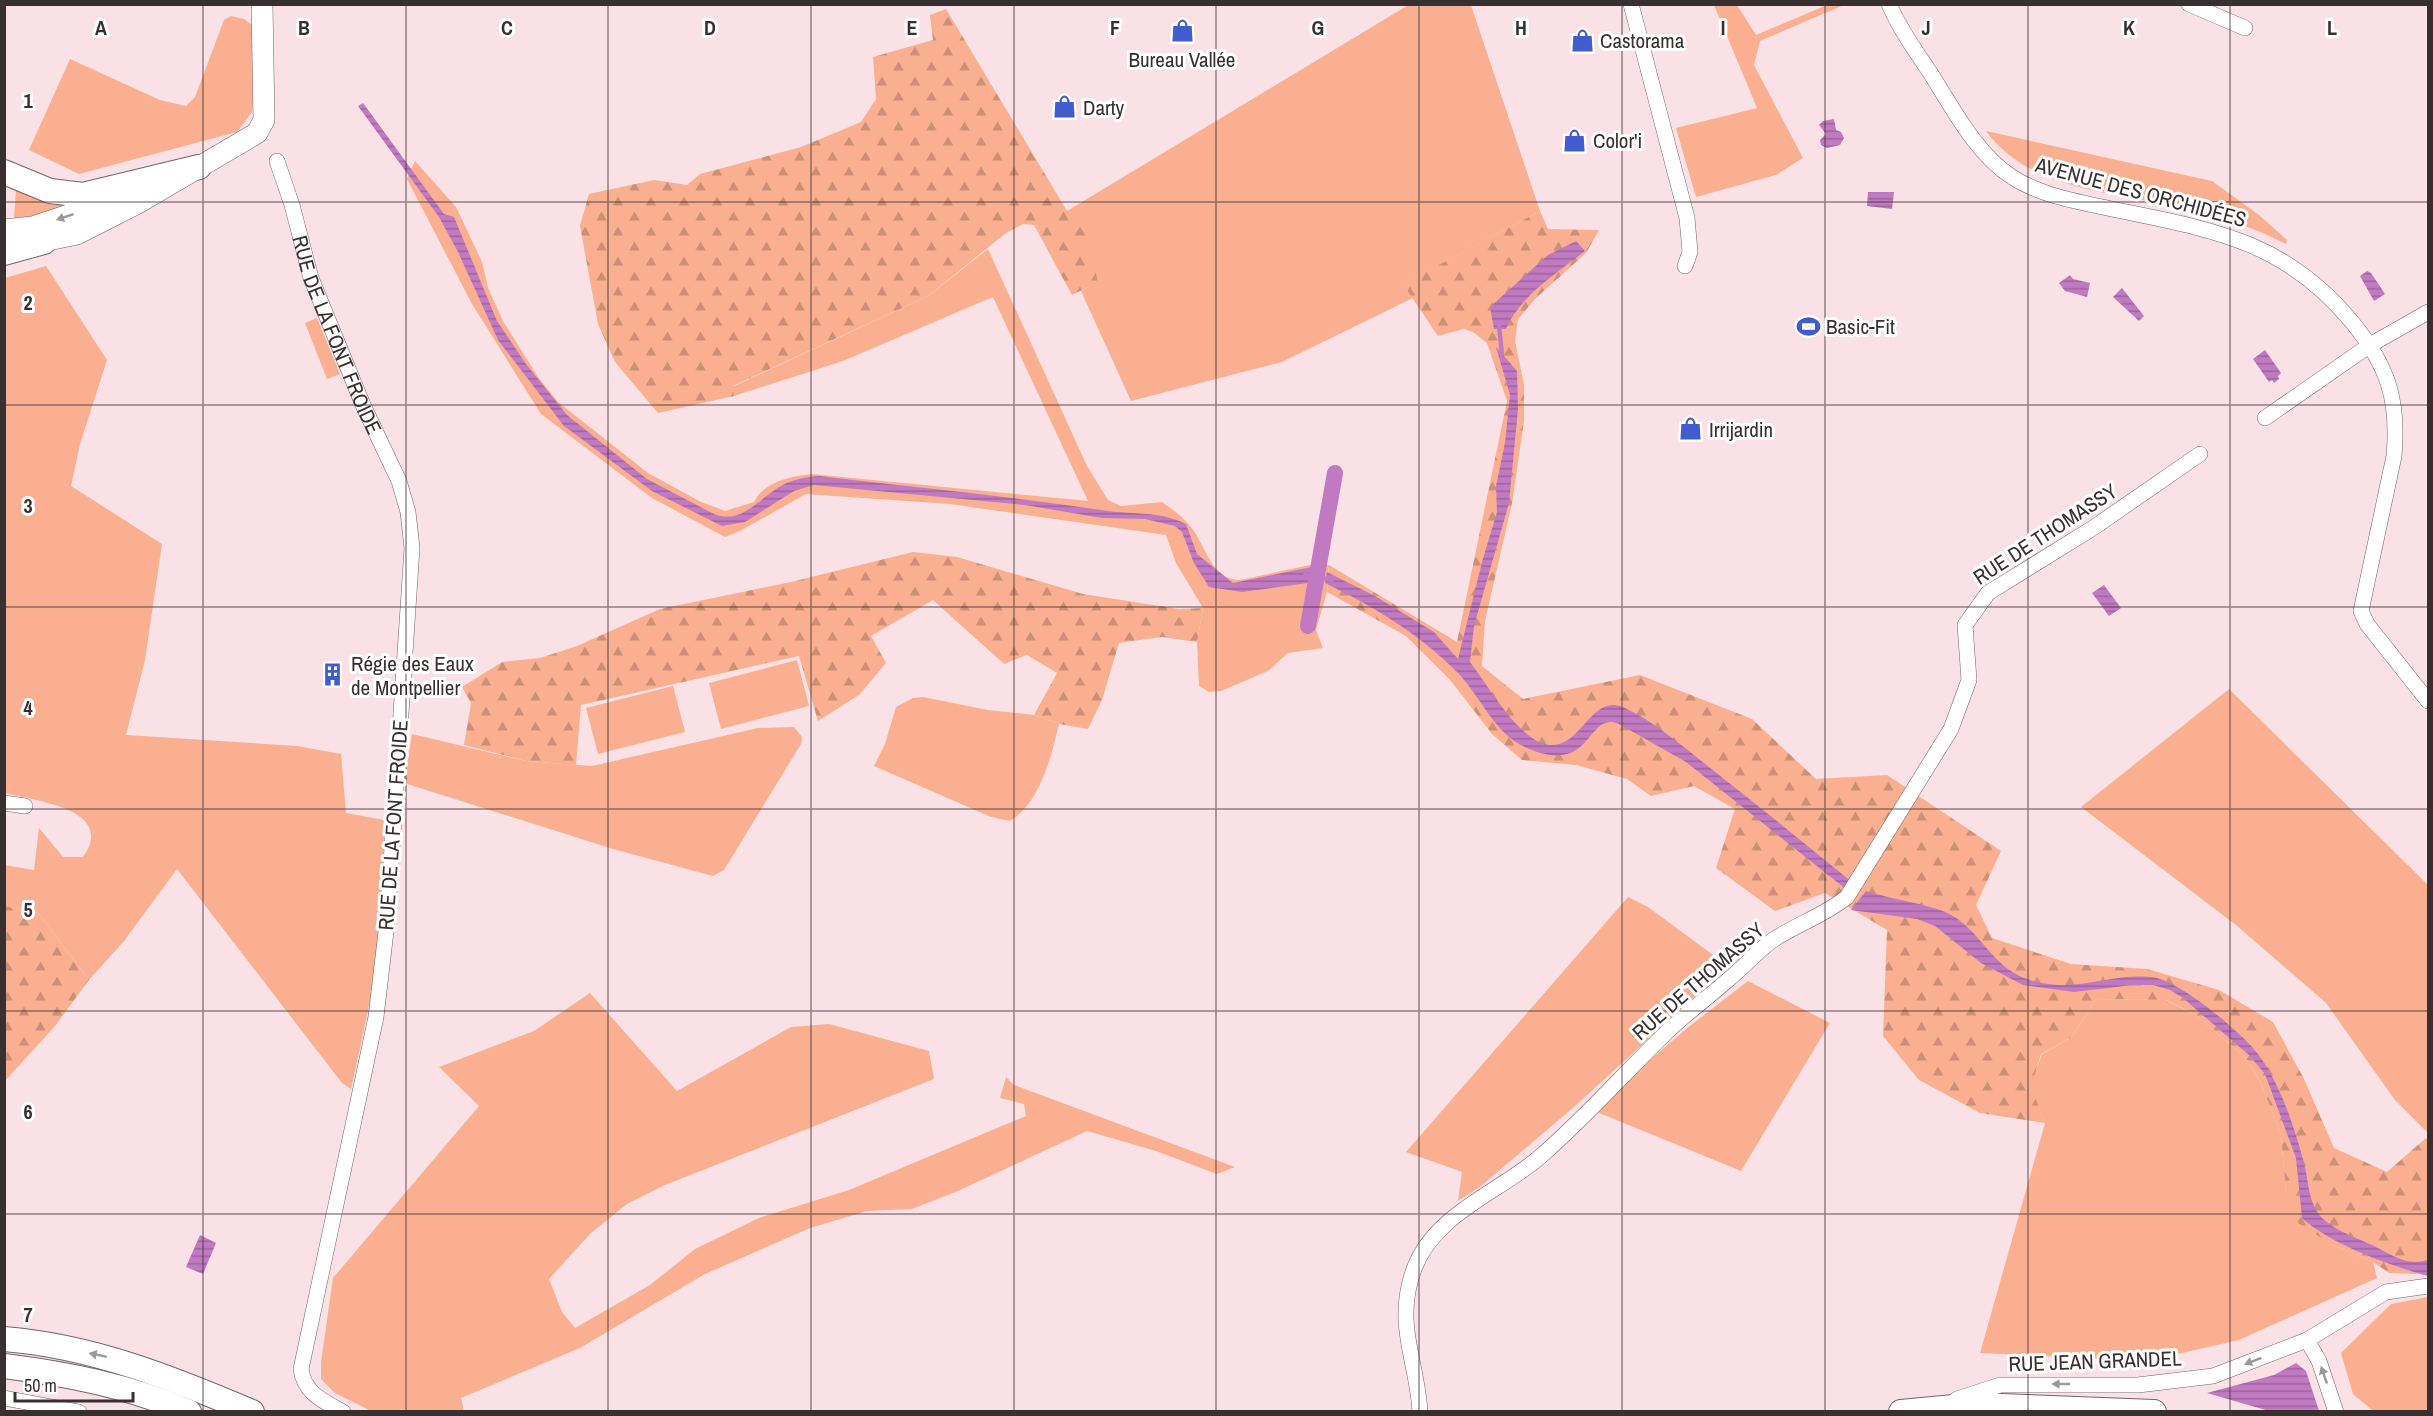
<svg xmlns="http://www.w3.org/2000/svg" width="2433" height="1416" viewBox="0 0 2433 1416" font-family="'Archivo Narrow',sans-serif">
  <style>
    .grass { fill: #fab090 }
    .forest { fill: url(#forest-firs) }
    .water { fill: url(#water-rules) }
    .lines { fill: none; stroke-linecap: round; stroke-linejoin: round }
    .stream { stroke: #c17ac1; stroke-width: 4.5 }
    .canal { stroke: #c17ac1; stroke-width: 16 }
    .street-casing { stroke: #766266; stroke-width: 16 }
    .secondary-casing { stroke: #766266; stroke-width: 22 }
    .primary-casing { stroke: #766266; stroke-width: 26 }
    .street { stroke: #fff; stroke-width: 15 }
    .secondary { stroke: #fff; stroke-width: 21 }
    .primary { stroke: #fff; stroke-width: 24 }
    .oneway { fill: #9c9798 }
    .grid { fill: none; stroke: #382f31; stroke-width: 1.5; stroke-opacity: 0.55 }
    .labels { text-anchor: middle; dominant-baseline: central; stroke-width: 6; stroke-linejoin: round; paint-order: stroke }
    .poi-label { font-size: 21px; fill: #382f31; stroke: #fff; text-anchor: start }
    .street-label { font-size: 21px; fill: #382f31; stroke: #fff }
    .grid-label { font-size: 20px; text-anchor: middle; font-weight: bold; fill: #382f31; stroke: #fff; stroke-width: 6; stroke-linejoin: round; paint-order: stroke }
  </style>
  <defs>
    <pattern id="forest-firs" width="22" height="20" patternUnits="userSpaceOnUse" patternTransform="scale(1.5)"><rect width="22" height="20" fill="#fab090"/><path d="M5 1l3.5 6h-7zM16 11l3.5 6h-7z" fill="#cb9076"/></pattern>
    <pattern id="water-rules" width="6" height="5" patternUnits="userSpaceOnUse" patternTransform="scale(1.5)"><rect width="6" height="5" fill="#c17ac1"/><path d="M0 2.5h6" fill="none" stroke="#9e649d"/></pattern>
  </defs>
  <rect width="100%" height="100%" fill="#f9e1e5"/>
  <g class="grass">
    <path d="M 1410,4 L 1471,5 L 1540,211 L 1404,284 L 1413,298 L 1282,362 L 1131,401 L 1081,291 L 1098,281 L 1067,211 Z"/>
    <path d="M 1714,5 L 1737,5 L 1756,35 L 1827,5 L 1844,5 L 1760,41 L 1754,65 L 1803,158 L 1776,175 L 1696,197 L 1676,128 L 1757,108 Z"/>
    <path d="M 231,16 L 244,19 L 252,25 L 255,82 L 252,112 L 237,132 L 79,174 L 29,150 L 70,59 L 160,100 L 186,106 L 195,97 L 224,20 Z"/>
    <path d="M 1986,131 L 2212,181 L 2259,215 L 2287,240 L 2286,244 C 2253,227 2218,216 2182,208 C 2115,192 2030,191 1986,131 Z"/>
    <path d="M 415,161 L 456,207 L 482,262 L 488,288 L 503,321 L 538,377 L 558,402 L 648,473 L 701,502 L 725,511 L 754,502 C 763,482 792,476 812,474 L 1088,501 L 993,297 L 843,361 L 734,396 L 732,387 L 928,296 L 988,249 L 1087,466 L 1108,500 L 1121,506 L 1162,502 C 1172,509 1183,517 1191,527 C 1207,547 1210,579 1240,580 L 1310,565 L 1329,565 L 1327,592 L 1316,630 L 1323,648 L 1288,653 L 1268,671 L 1221,691 L 1209,692 L 1199,686 L 1197,642 L 1203,608 L 1176,563 L 1166,535 L 950,504 L 806,494 L 740,531 L 725,537 L 652,498 L 541,414 L 472,304 L 407,179 Z"/>
    <path d="M 16,190 L 59,204 L 85,202 L 50,215 L 14,218 Z"/>
    <path d="M 46,266 L 107,360 L 80,444 L 71,486 L 162,544 L 145,660 L 126,735 L 297,746 L 341,754 L 346,813 L 384,820 C 384,877 382,934 372,990 C 366,1023 358,1056 351,1089 L 342,1083 L 177,869 L 124,941 L 89,980 L 38,913 L 5,906 L 4,865 L 34,870 L 39,828 L 63,857 L 83,857 C 117,809 36,801 5,793 L 5,278 Z"/>
    <path d="M 317,318 L 340,374 L 327,379 L 305,323 Z"/>
    <path d="M 797,660 L 809,706 L 721,729 L 709,683 Z"/>
    <path d="M 673,686 L 685,732 L 598,754 L 586,708 Z"/>
    <path d="M 2229,689 L 2428,885 L 2428,1133 L 2395,1100 L 2326,1003 L 2236,925 L 2081,807 Z"/>
    <path d="M 923,697 L 988,710 L 1034,715 L 1059,724 C 1051,757 1040,803 1010,821 L 991,817 L 874,766 L 885,744 L 896,707 L 913,698 Z"/>
    <path d="M 794,727 L 802,737 L 801,744 L 724,870 L 713,876 L 613,849 L 404,783 L 412,734 L 526,761 L 592,766 L 758,728 Z"/>
    <path d="M 1628,897 L 1648,907 L 1728,966 L 1574,1107 L 1481,1186 L 1458,1201 L 1462,1172 L 1406,1152 Z"/>
    <path d="M 1748,981 L 1830,1023 L 1741,1171 L 1592,1110 L 1686,1029 Z"/>
    <path d="M 590,993 L 677,1091 L 791,1027 L 829,1024 L 929,1051 L 934,1079 L 665,1185 L 627,1204 L 590,1234 L 549,1279 L 562,1312 L 575,1328 L 650,1285 L 695,1249 L 759,1218 L 849,1190 L 1026,1116 L 1024,1104 L 1000,1098 L 1006,1077 L 1014,1085 L 1235,1167 L 1217,1174 L 1156,1151 L 1087,1131 L 958,1191 L 912,1209 L 867,1211 L 810,1228 L 705,1274 L 580,1348 L 461,1398 L 464,1411 L 371,1411 L 335,1393 L 321,1379 L 321,1362 L 333,1278 L 479,1106 L 439,1067 L 534,1031 Z"/>
    <path d="M 2096,999 L 2166,1000 L 2197,1016 L 2246,1058 L 2260,1081 L 2281,1135 L 2286,1192 L 2331,1244 L 2373,1262 L 2377,1278 L 2239,1340 L 2147,1361 L 1980,1353 L 2045,1123 L 2030,1087 L 2042,1054 L 2072,1037 Z"/>
    <path d="M 2428,1297 L 2428,1411 L 2373,1411 L 2353,1394 L 2341,1353 L 2391,1304 Z"/>
  </g>
  <g class="forest">
    <path d="M 946,9 L 1067,211 L 1084,224 L 1098,282 L 1072,295 L 1034,225 L 1023,224 L 1006,233 L 928,296 L 733,386 L 734,396 L 658,413 L 615,362 L 598,324 L 580,226 L 589,194 L 654,180 L 687,185 L 700,174 L 801,147 L 861,122 L 876,99 L 873,57 L 933,40 L 930,15 Z"/>
    <path d="M 1540,211 L 1548,229 L 1599,230 L 1586,253 L 1536,298 L 1518,319 L 1515,341 L 1524,385 L 1524,421 L 1512,503 L 1485,621 L 1482,666 L 1523,699 L 1640,675 L 1752,719 L 1816,779 L 1887,775 L 2001,851 L 1976,905 L 1992,938 L 2071,964 L 2147,969 L 2219,990 L 2273,1022 L 2304,1079 L 2334,1148 L 2387,1172 L 2426,1138 L 2428,1140 L 2428,1270 L 2415,1274 L 2389,1273 L 2373,1262 L 2331,1244 L 2298,1223 L 2286,1193 L 2281,1135 L 2260,1081 L 2246,1058 L 2197,1016 L 2167,1000 L 2096,999 L 2072,1037 L 2041,1054 L 2031,1087 L 2045,1123 L 1980,1113 L 1919,1080 L 1883,1036 L 1887,930 L 1825,893 L 1775,911 L 1716,868 L 1735,809 L 1694,786 L 1651,796 L 1627,779 L 1576,765 L 1522,760 L 1492,734 L 1451,681 L 1406,636 L 1327,592 L 1329,565 L 1457,642 L 1507,401 L 1487,343 L 1473,332 L 1464,329 L 1438,336 L 1403,284 Z"/>
    <path d="M 913,552 L 957,557 L 1083,594 L 1179,609 L 1203,608 L 1197,642 L 1162,637 L 1119,643 L 1102,700 L 1088,729 L 1059,724 L 1034,715 L 1057,673 L 1027,655 L 1004,664 L 933,600 L 871,636 L 886,663 L 859,695 L 818,721 L 799,656 L 581,705 L 576,765 L 526,761 L 464,745 L 471,703 L 462,687 L 502,662 L 540,658 L 577,646 L 660,609 L 791,582 Z"/>
    <path d="M 5,906 L 38,913 L 89,980 L 55,1026 L 5,1081 Z"/>
  </g>
  <g class="water">
    <path d="M 363,103 L 444,214 L 454,217 L 497,321 L 526,364 L 567,415 L 647,479 L 714,514 C 742,525 759,498 781,486 C 793,479 806,477 819,476 C 913,487 1007,496 1101,510 C 1130,515 1157,510 1186,524 L 1197,554 L 1233,583 L 1311,567 L 1308,583 L 1242,592 L 1209,587 L 1194,563 L 1182,532 L 1175,526 L 1145,519 L 1102,518 L 1025,505 L 814,485 L 794,491 L 745,522 L 722,526 L 652,491 L 564,426 L 498,340 L 458,252 L 439,217 L 358,106 Z"/>
    <path d="M 1834,119 L 1836,130 L 1841,132 L 1844,138 L 1840,145 L 1827,148 L 1821,145 L 1820,140 L 1826,134 L 1819,125 L 1823,121 Z"/>
    <path d="M 1868,192 L 1894,192 L 1892,209 L 1867,206 Z"/>
    <path d="M 1576,241 L 1585,251 C 1557,273 1520,296 1506,329 L 1494,329 L 1490,307 L 1548,255 Z"/>
    <path d="M 2367,271 L 2371,273 L 2385,294 L 2374,301 L 2360,276 Z"/>
    <path d="M 2070,275 L 2073,279 L 2090,283 L 2087,297 L 2065,291 L 2059,283 Z"/>
    <path d="M 2122,288 L 2144,316 L 2139,321 L 2113,297 Z"/>
    <path d="M 1496,347 L 1517,371 L 1518,409 L 1509,503 L 1474,626 L 1470,662 C 1488,685 1520,743 1550,745 C 1582,748 1591,692 1625,708 C 1657,723 1687,750 1714,771 C 1761,808 1807,845 1853,883 L 1847,890 L 1686,762 L 1619,724 C 1585,710 1594,779 1525,747 C 1495,734 1480,696 1458,673 C 1421,635 1373,606 1325,583 L 1327,572 L 1375,596 L 1434,632 L 1458,659 L 1482,562 L 1497,512 L 1496,486 L 1505,443 L 1510,395 Z"/>
    <path d="M 2265,350 L 2281,373 L 2278,376 L 2279,379 L 2274,383 L 2272,380 L 2269,382 L 2253,359 Z"/>
    <path d="M 2104,585 L 2121,608 L 2109,616 L 2092,593 Z"/>
    <path d="M 1866,891 C 1889,899 1936,905 1953,916 C 1981,933 1992,965 2024,978 C 2073,996 2105,973 2150,977 C 2177,978 2234,1027 2253,1048 C 2278,1076 2294,1126 2304,1163 C 2309,1182 2308,1203 2322,1218 C 2336,1231 2357,1238 2374,1246 C 2394,1256 2406,1266 2428,1260 L 2428,1276 C 2391,1266 2330,1244 2302,1218 L 2296,1158 L 2265,1074 L 2249,1055 L 2183,998 L 2170,990 L 2153,985 L 2133,985 L 2074,992 L 2023,985 L 1981,963 L 1935,926 L 1917,919 L 1851,910 Z"/>
    <path d="M 200,1235 L 216,1243 L 203,1274 L 186,1267 Z"/>
    <path d="M 2296,1363 L 2306,1371 L 2319,1411 L 2269,1411 L 2207,1393 L 2274,1375 Z"/>
  </g>
  <g class="lines">
    <g class="stream">
      <path d="M 1499,325 L 1502,355"/>
      <path d="M 1305,575 L 1332,580"/>
    </g>
    <path class="canal" d="M 1308,626 L 1335,473"/>
    <defs>
      <g id="street">
        <path d="M 1631,4 L 1687,218 L 1690,252 L 1685,266"/>
        <path d="M 1889,4 C 1899,28 1915,50 1929,71 C 1953,108 1975,153 2012,177 C 2040,195 2075,201 2107,208 C 2207,229 2283,238 2352,322 C 2388,366 2399,399 2394,456 L 2361,611 L 2367,624 L 2428,701"/>
        <path d="M 2189,4 L 2245,28"/>
        <path id="s1" d="M 277,161 L 292,205 L 311,278 L 363,405 L 399,481 L 408,512 L 412,548 L 387,923 L 376,1017 L 301,1369 C 304,1393 323,1401 343,1412"/>
        <path d="M 2265,418 L 2370,345 L 2428,312"/>
        <path d="M 4,803 L 25,806"/>
        <path d="M 2307,1340 L 2319,1361 L 2336,1412"/>
        <path d="M 4,1398 L 79,1412"/>
        <path d="M 1957,1399 L 2000,1385 L 2138,1385 L 2213,1376 L 2307,1340 L 2386,1292 L 2428,1286"/>
        <path d="M 1420,1412 C 1417,1359 1394,1324 1414,1269 C 1435,1213 1500,1192 1541,1156 C 1587,1116 1626,1071 1670,1029 C 1689,1011 1710,996 1729,979 C 1744,967 1757,951 1773,940 C 1797,924 1825,915 1847,897 L 1951,729 L 1969,680 L 1965,625 L 1988,593 L 2093,528 L 2200,454"/>
      </g>
      <g id="secondary">
        <path d="M 4,230 L 33,227 L 129,195"/>
        <path d="M 29,244 L 77,234 L 138,203 L 257,133 L 264,120 L 262,4"/>
      </g>
      <g id="primary">
        <path d="M 4,172 L 50,191 L 83,195 L 199,167"/>
        <path d="M 4,253 L 44,242"/>
        <path d="M 4,1339 C 92,1346 172,1378 252,1412"/>
        <path d="M 4,1366 C 68,1374 129,1386 189,1412"/>
        <path d="M 1901,1412 L 1975,1405 L 2154,1412"/>
      </g>
    </defs>
    <use href="#street" class="street-casing"/>
    <use href="#secondary" class="secondary-casing"/>
    <use href="#primary" class="primary-casing"/>
    <use href="#street" class="street"/>
    <use href="#secondary" class="secondary"/>
    <use href="#primary" class="primary"/>
  </g>
  <defs><path id="oneway-solid" d="M-6-.8H1V-3.2L6.5 0L1 3.2V.8H-6Z" transform="scale(1.5)"/></defs>
  <g class="oneway">
    <use href="#oneway-solid" transform="translate(65 217) rotate(162)"/>
    <use href="#oneway-solid" transform="translate(98 1355) rotate(-168)"/>
    <use href="#oneway-solid" transform="translate(2253 1361) rotate(159)"/>
    <use href="#oneway-solid" transform="translate(2324 1375) rotate(-109)"/>
    <use href="#oneway-solid" transform="translate(2061 1384) rotate(-180)"/>
  </g>
  <path class="grid" d="M 203,4 L 203,1412M 406,4 L 406,1412M 608,4 L 608,1412M 811,4 L 811,1412M 1014,4 L 1014,1412M 1216,4 L 1216,1412M 1419,4 L 1419,1412M 1622,4 L 1622,1412M 1825,4 L 1825,1412M 2028,4 L 2028,1412M 2230,4 L 2230,1412M 4,202 L 2428,202M 4,405 L 2428,405M 4,607 L 2428,607M 4,809 L 2428,809M 4,1011 L 2428,1011M 4,1214 L 2428,1214"/>
  <defs>
    <symbol id="shop-bare" viewBox="-9 -9 18 18"><path d="M-5-2.5h2.3a2.7 3.5 0 0 1 5.4 0H5L5.5 6h-11ZM-1.5-2.5h3a1.5 2.3 0 0 0-3 0Z" fill="#405ccf" stroke="#fff" stroke-width="2.5" paint-order="stroke"/></symbol>
    <symbol id="stadium-bare" viewBox="-9 -9 18 18"><path d="M0-5a6.5 5 0 1 0 0 10a6.5 5 0 1 0 0-10ZM-3.5-1.8h7v3.6h-7Z" fill="#405ccf" stroke="#fff" stroke-width="2.5" paint-order="stroke"/></symbol>
    <symbol id="building-bare" viewBox="-9 -9 18 18"><path d="M-4-6H4V6H1V3H-1V6H-4ZM-2.5-4.3h1.7v1.8h-1.7ZM.8-4.3h1.7v1.8H.8ZM-2.5-1h1.7V.8h-1.7ZM.8-1h1.7V.8H.8Z" fill="#405ccf" stroke="#fff" stroke-width="2.5" paint-order="stroke"/></symbol>
  </defs>
  <g fill-rule="evenodd">
    <use href="#shop-bare" x="1166" y="14" width="33" height="33"/>
    <use href="#shop-bare" x="1566" y="24" width="33" height="33"/>
    <use href="#shop-bare" x="1048" y="90" width="33" height="33"/>
    <use href="#shop-bare" x="1558" y="124" width="33" height="33"/>
    <use href="#stadium-bare" x="1792" y="310" width="33" height="33"/>
    <use href="#shop-bare" x="1674" y="412" width="33" height="33"/>
    <use href="#building-bare" x="316" y="658" width="33" height="33"/>
  </g>
  <g class="labels">
    <g class="poi-label">
      <text x="1600" y="40">Castorama</text>
      <text x="1182" y="59" text-anchor="middle">Bureau Vallée</text>
      <text x="1083" y="107">Darty</text>
      <text x="1593" y="140">Color'i</text>
      <text x="1826" y="326">Basic-Fit</text>
      <text x="1709" y="429">Irrijardin</text>
      <text x="351" y="663">Régie des Eaux<tspan x="351" dy="24">de Montpellier</tspan></text>
    </g>
    <g class="street-label">
      <text transform="translate(2141 192) rotate(15)">AVENUE DES ORCHIDÉES</text>
      <text stroke="none"><textPath href="#s1" startOffset="184">RUE DE LA FONT FROIDE</textPath></text>
      <text transform="translate(2045 534) rotate(-33)">RUE DE THOMASSY</text>
      <text transform="translate(393 825) rotate(-86)">RUE DE LA FONT FROIDE</text>
      <text transform="translate(1698 981) rotate(-41)">RUE DE THOMASSY</text>
      <text transform="translate(2095 1361) rotate(-2)">RUE JEAN GRANDEL</text>
    </g>
  </g>
  <g class="grid-label">
    <text x="101" y="35">A</text>
    <text x="304" y="35">B</text>
    <text x="507" y="35">C</text>
    <text x="710" y="35">D</text>
    <text x="912" y="35">E</text>
    <text x="1115" y="35">F</text>
    <text x="1318" y="35">G</text>
    <text x="1521" y="35">H</text>
    <text x="1723" y="35">I</text>
    <text x="1926" y="35">J</text>
    <text x="2129" y="35">K</text>
    <text x="2332" y="35">L</text>
    <text x="28" y="108">1</text>
    <text x="28" y="310">2</text>
    <text x="28" y="513">3</text>
    <text x="28" y="715">4</text>
    <text x="28" y="917">5</text>
    <text x="28" y="1119">6</text>
    <text x="28" y="1322">7</text>
  </g>
  <rect width="2433" height="1416" fill="none" stroke="#382f31" stroke-width="12"/>
  <path d="M15 1392v9h118v-9" fill="none" stroke="#382f31" stroke-width="3"/>
  <text x="24" y="1392" font-size="18" fill="#382f31" stroke="#ffffff" stroke-width="4.5" paint-order="stroke">50 m</text>
</svg>
